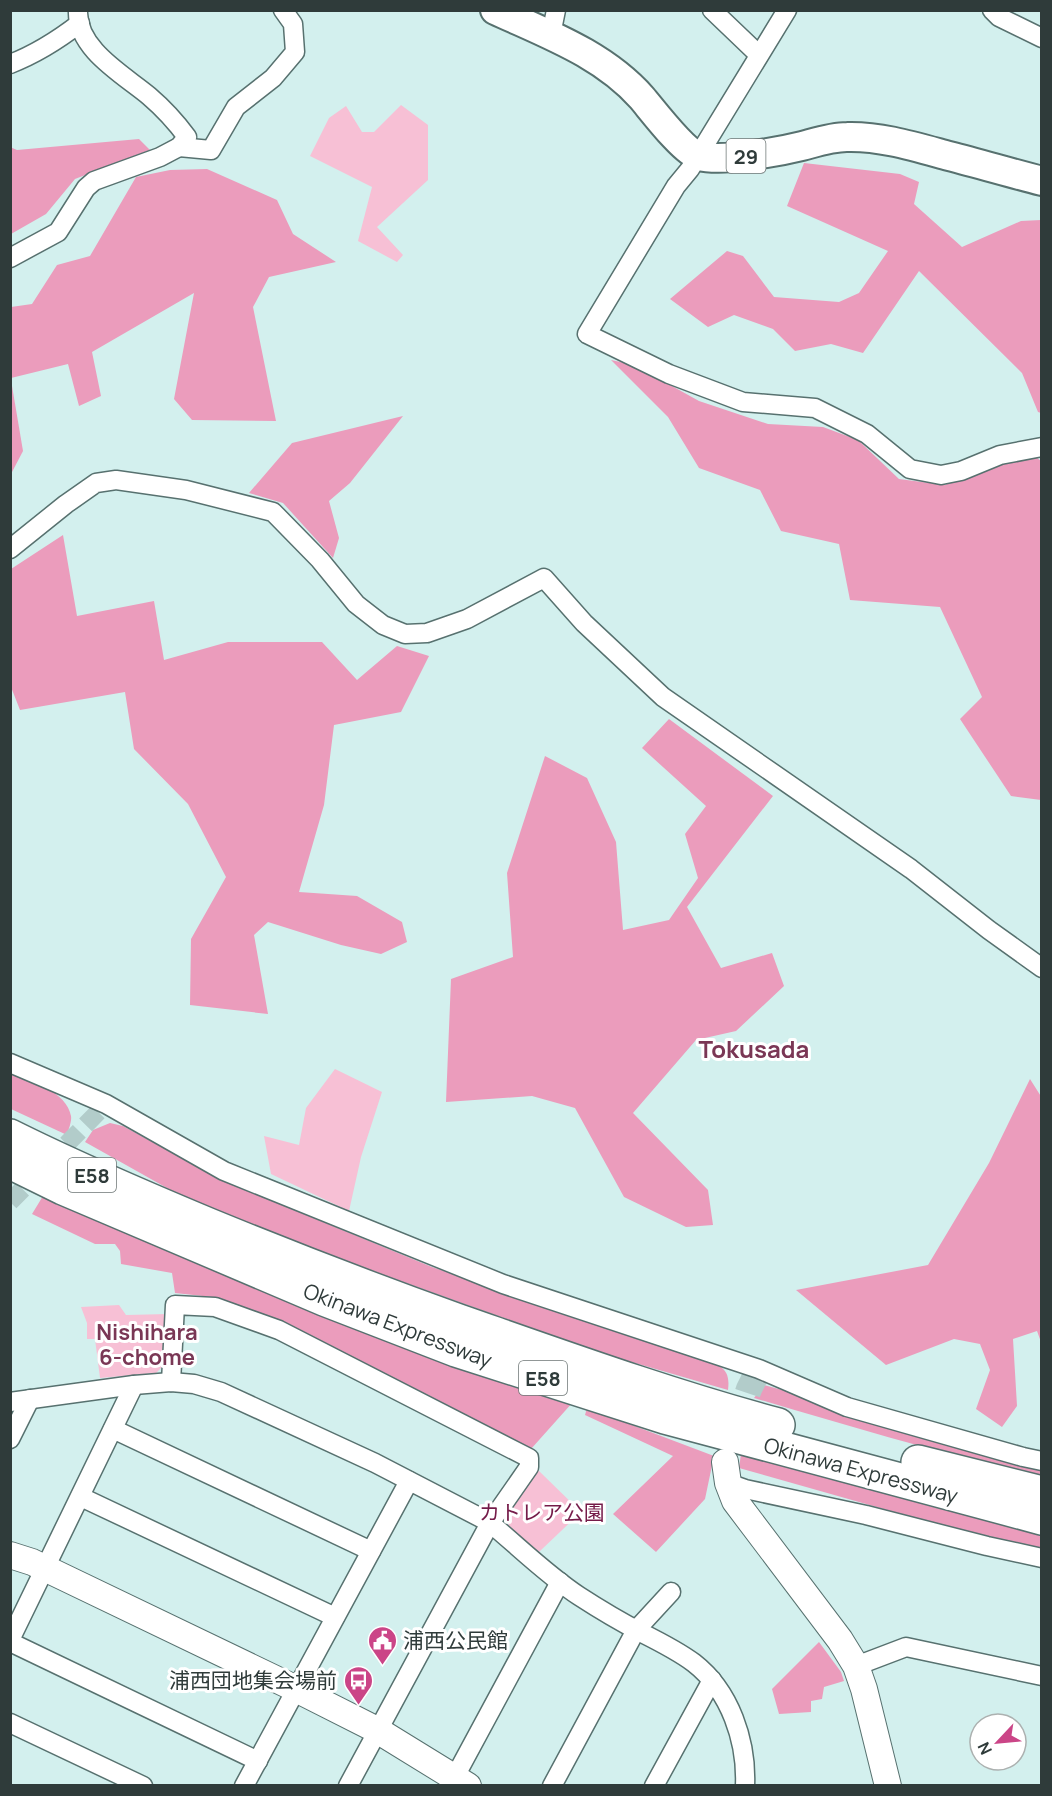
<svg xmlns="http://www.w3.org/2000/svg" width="1052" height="1796" viewBox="0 0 1052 1796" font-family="Manrope,'Noto Sans JP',sans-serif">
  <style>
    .green { fill: #f7c0d5 }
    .forest { fill: #eb9cbc }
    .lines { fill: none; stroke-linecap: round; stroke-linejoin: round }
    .street-tunnel { stroke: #b2ccca; stroke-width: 18; stroke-dasharray: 18 9; stroke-linecap: butt }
    .secondary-tunnel { stroke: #b2ccca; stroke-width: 26; stroke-dasharray: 26 13; stroke-linecap: butt }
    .street-casing { stroke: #57716f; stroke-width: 21 }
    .secondary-casing { stroke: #57716f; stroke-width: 28 }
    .primary-casing { stroke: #57716f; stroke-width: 32 }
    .highway-casing { stroke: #57716f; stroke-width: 36 }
    .street { stroke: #fff; stroke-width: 18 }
    .secondary { stroke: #fff; stroke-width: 26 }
    .primary { stroke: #fff; stroke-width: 28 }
    .highway { stroke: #fff; stroke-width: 33 }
    .labels { text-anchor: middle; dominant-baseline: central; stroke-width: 6; stroke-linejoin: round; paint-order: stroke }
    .shield { fill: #fff; stroke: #6d7675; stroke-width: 1.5 }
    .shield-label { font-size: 20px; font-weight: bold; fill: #2f3b3a }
    .street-label { font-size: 21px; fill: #2f3b3a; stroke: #fff }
    .park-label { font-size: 21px; fill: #751b49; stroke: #fff }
    .poi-label { font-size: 21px; fill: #2f3b3a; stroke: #fff; text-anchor: start }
    .neighbourhood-label { font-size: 22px; font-weight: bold; fill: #7a3755; stroke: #fff }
    .quarter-label { font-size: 24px; font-weight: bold; fill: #7a3755; stroke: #fff }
  </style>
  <rect width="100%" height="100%" fill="#d3f0ee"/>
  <g class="green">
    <path d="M 401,105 L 428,125 L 428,180 L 377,227 L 403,255 L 397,262 L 358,241 L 372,187 L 310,156 L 329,118 L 346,106 L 362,132 L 374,132 Z"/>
    <path d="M 335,1069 L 382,1092 L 361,1157 L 349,1211 L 271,1174 L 264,1136 L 299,1145 L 306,1108 Z"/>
    <path d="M 119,1305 L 126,1315 L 168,1314 L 165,1364 L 156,1373 L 100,1378 L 95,1339 L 87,1339 L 87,1323 L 81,1307 Z"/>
    <path d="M 538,1470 L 581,1512 L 539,1552 L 509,1527 L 506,1514 Z"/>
  </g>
  <g class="forest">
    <path d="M 139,139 L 150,150 L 75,179 L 46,214 L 11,234 L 10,147 L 17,150 Z"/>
    <path d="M 804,163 L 900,174 L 919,182 L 914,204 L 962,247 L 1021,221 L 1041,220 L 1041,413 L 1038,412 L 1022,373 L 919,271 L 863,353 L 831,344 L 795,351 L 773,329 L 734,315 L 708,327 L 670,299 L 727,251 L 743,256 L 774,297 L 839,302 L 859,293 L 888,251 L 787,206 Z"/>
    <path d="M 207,169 L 277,200 L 293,234 L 336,262 L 269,277 L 253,307 L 276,421 L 192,420 L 174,399 L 194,293 L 92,352 L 101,396 L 79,406 L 68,364 L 11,378 L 11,307 L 32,304 L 57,265 L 90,256 L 136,177 L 170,170 Z"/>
    <path d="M 611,360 L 634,365 L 699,401 L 768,424 L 823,427 L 858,440 L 899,479 L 945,485 L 1003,459 L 1036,457 L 1041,461 L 1041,800 L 1011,796 L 960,719 L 982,697 L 940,607 L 850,600 L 839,544 L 781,531 L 760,490 L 699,468 L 668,417 Z"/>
    <path d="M 11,380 L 23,451 L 11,474 L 10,474 Z"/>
    <path d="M 403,416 L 350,483 L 329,501 L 339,538 L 333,558 L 283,503 L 249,493 L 292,443 Z"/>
    <path d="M 63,535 L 77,616 L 154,601 L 164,660 L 228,642 L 322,642 L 357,680 L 397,646 L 429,656 L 401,712 L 334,725 L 324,805 L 299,892 L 357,896 L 402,922 L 407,942 L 381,954 L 341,945 L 268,922 L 254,935 L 268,1014 L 190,1005 L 191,939 L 226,877 L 188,804 L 134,749 L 125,692 L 20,710 L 11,687 L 11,569 Z"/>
    <path d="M 669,719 L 773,796 L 687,907 L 721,968 L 772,953 L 784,986 L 736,1031 L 696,1040 L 633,1113 L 708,1190 L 713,1225 L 686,1227 L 624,1197 L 575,1108 L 532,1096 L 446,1102 L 451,979 L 513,957 L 507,873 L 545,756 L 587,778 L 616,842 L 623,930 L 669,920 L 698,878 L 685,834 L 706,806 L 642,748 Z"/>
    <path d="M 10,1071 C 30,1080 67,1092 71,1116 C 72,1122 68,1130 67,1135 L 11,1109 Z"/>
    <path d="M 1030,1079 L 1042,1098 L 1041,1342 L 1037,1331 L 1013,1339 L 1017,1406 L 1002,1427 L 976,1409 L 990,1370 L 980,1344 L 954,1339 L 886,1365 L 796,1290 L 928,1265 L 989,1163 Z"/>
    <path d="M 110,1123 L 123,1126 L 224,1181 L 432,1267 L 700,1357 C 719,1367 731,1366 728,1390 L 604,1354 L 353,1264 L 183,1197 L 85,1142 L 93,1130 Z"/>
    <path d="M 43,1196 L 573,1402 L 531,1449 L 303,1333 L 212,1297 L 175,1293 L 172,1273 L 121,1264 L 120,1251 L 115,1244 L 95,1244 L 32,1214 Z"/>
    <path d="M 764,1385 L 786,1391 L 834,1411 L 1041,1467 L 1041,1476 C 944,1455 849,1426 754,1398 Z"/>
    <path d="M 587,1408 L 714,1456 L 705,1499 L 656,1552 L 613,1514 L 673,1456 L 585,1415 Z"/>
    <path d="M 741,1454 L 937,1508 L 1041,1532 L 1041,1549 L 919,1519 L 739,1468 Z"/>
    <path d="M 819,1642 L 841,1672 L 844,1681 L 824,1687 L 822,1699 L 811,1701 L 811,1712 L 779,1714 L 772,1689 Z"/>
  </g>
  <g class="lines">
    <path class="street-tunnel" d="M 10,1202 L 106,1104"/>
    <path class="secondary-tunnel" d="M 735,1430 L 749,1389 L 759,1369"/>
    <defs>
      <g id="street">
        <path d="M 712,10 L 759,55"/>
        <path d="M 787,10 L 690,169 L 676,186 L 587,334 L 669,374 L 743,402 L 815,408 L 867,434 L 910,469 L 941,475 L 961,471 L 1000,455 L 1042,447"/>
        <path d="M 992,10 L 999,17 L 1042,38"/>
        <path d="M 551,35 L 556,10"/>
        <path d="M 10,64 C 36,54 58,40 80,23"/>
        <path d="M 179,147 L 211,150 L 236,107 L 273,78 L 295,52 L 293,24 L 283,10"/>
        <path d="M 10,258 L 58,232 L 86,188 L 94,181 L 160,157 L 179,147 L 187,137 C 176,122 163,108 149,96 C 124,75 76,49 78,10"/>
        <path d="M 10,549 L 66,504 L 96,483 L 116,480 L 186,490 L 273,512 L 320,560 L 356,604 L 383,625 L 405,634 L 427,633 L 467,619 L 544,578 L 584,623 L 663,697 L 911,869 L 989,930 L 1042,968"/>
        <path d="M 10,1063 L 106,1104 L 224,1171 L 503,1284 L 759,1369 L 847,1407 L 1023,1457 L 1042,1461"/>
        <path d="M 171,1382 L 175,1305 L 215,1307 L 279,1330 L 529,1458 L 529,1467 L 490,1523 L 348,1786"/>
        <path d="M 10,1402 L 134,1385 L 171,1382 L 194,1384 L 221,1392 L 375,1463 L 483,1519 L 490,1523 C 519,1547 547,1575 579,1596 C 599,1609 621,1622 642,1633 C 660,1642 678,1651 694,1663 C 730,1691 747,1741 745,1786"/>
        <path d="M 113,1429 L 371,1551"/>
        <path d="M 10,1439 L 30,1399"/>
        <path d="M 728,1483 L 745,1489 L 866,1515 L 987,1546 L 1042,1558"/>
        <path d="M 81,1497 L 335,1617"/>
        <path d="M 10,1640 L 134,1385"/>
        <path d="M 10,1642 L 258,1761"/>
        <path d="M 856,1666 L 906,1647 L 1042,1676"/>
        <path d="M 10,1723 L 143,1786"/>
        <path d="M 244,1786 L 409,1481"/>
        <path d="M 450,1786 L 560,1582"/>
        <path d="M 552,1786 L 636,1630 L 671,1592"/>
        <path d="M 654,1786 L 712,1680"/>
      </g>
      <g id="secondary">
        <path d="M 725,1462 L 728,1483 L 735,1501 L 840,1640 L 856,1666 L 864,1689 L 888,1786"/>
        <path d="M 10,1555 L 32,1562 L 288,1685 L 377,1730 L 468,1786"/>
      </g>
      <path id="primary" d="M 495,10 C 547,34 603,54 642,98 C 653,111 684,152 699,156 C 722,162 778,152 802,146 C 817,142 832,137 847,137 C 881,136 916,147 949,156 C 980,164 1011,173 1042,181"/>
      <g id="highway">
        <path d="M 10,1136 C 76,1169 142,1197 209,1225 C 292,1259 375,1291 459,1321 C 565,1358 670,1396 778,1425"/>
        <path d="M 10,1162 L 63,1188 L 324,1299 L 456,1350 L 665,1417 L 1042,1518"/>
        <path d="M 918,1462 L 1042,1493"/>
      </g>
    </defs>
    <use href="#street" class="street-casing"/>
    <use href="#secondary" class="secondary-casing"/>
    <use href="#primary" class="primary-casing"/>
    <use href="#highway" class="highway-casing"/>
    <use href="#street" class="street"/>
    <use href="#secondary" class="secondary"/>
    <use href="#primary" class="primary"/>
    <use href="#highway" class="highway"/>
  </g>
  <defs>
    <symbol id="civic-pin" viewBox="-11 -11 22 30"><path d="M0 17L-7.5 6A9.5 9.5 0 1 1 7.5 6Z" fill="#cb4587" stroke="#fff"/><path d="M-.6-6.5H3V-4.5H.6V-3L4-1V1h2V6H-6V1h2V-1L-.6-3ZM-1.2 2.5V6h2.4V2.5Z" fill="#fff"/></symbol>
    <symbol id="bus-pin" viewBox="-11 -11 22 30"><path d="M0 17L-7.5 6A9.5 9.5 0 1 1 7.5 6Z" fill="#cb4587" stroke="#fff"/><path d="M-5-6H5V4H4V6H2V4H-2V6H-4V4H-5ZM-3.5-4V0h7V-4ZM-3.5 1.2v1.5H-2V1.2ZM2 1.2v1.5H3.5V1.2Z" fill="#fff"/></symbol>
  </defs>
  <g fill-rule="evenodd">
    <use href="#civic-pin" x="366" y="1624" width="33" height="45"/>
    <use href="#bus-pin" x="342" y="1664" width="33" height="45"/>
  </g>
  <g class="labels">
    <g class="shield">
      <rect x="726.5" y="139" width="39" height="34" rx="4.5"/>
      <rect x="68" y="1158" width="48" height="34" rx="4.5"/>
      <rect x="519" y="1361" width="48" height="34" rx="4.5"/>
    </g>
    <g class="shield-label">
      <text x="746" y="156">29</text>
      <text x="92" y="1175">E58</text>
      <text x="543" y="1378">E58</text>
    </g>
    <g class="street-label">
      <text transform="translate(398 1325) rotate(21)">Okinawa Expressway</text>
      <text transform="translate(861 1470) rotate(15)">Okinawa Expressway</text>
    </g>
    <g class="park-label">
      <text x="542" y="1512">カトレア公園</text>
    </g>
    <g class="poi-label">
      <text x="403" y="1640">浦西公民館</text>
      <text x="337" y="1680" text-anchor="end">浦西団地集会場前</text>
    </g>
    <g class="neighbourhood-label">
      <text x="147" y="1332">Nishihara<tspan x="147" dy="25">6-chome</tspan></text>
    </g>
    <g class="quarter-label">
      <text x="754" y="1048">Tokusada</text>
    </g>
  </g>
  <rect width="1052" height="1796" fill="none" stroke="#2f3b3a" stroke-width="24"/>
  <g transform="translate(998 1742) rotate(244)"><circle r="28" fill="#ffffff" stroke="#acb1b0" stroke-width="1.5"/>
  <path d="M0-4.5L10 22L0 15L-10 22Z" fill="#cb4587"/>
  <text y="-9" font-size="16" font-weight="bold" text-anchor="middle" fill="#2f3b3a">N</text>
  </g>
</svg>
